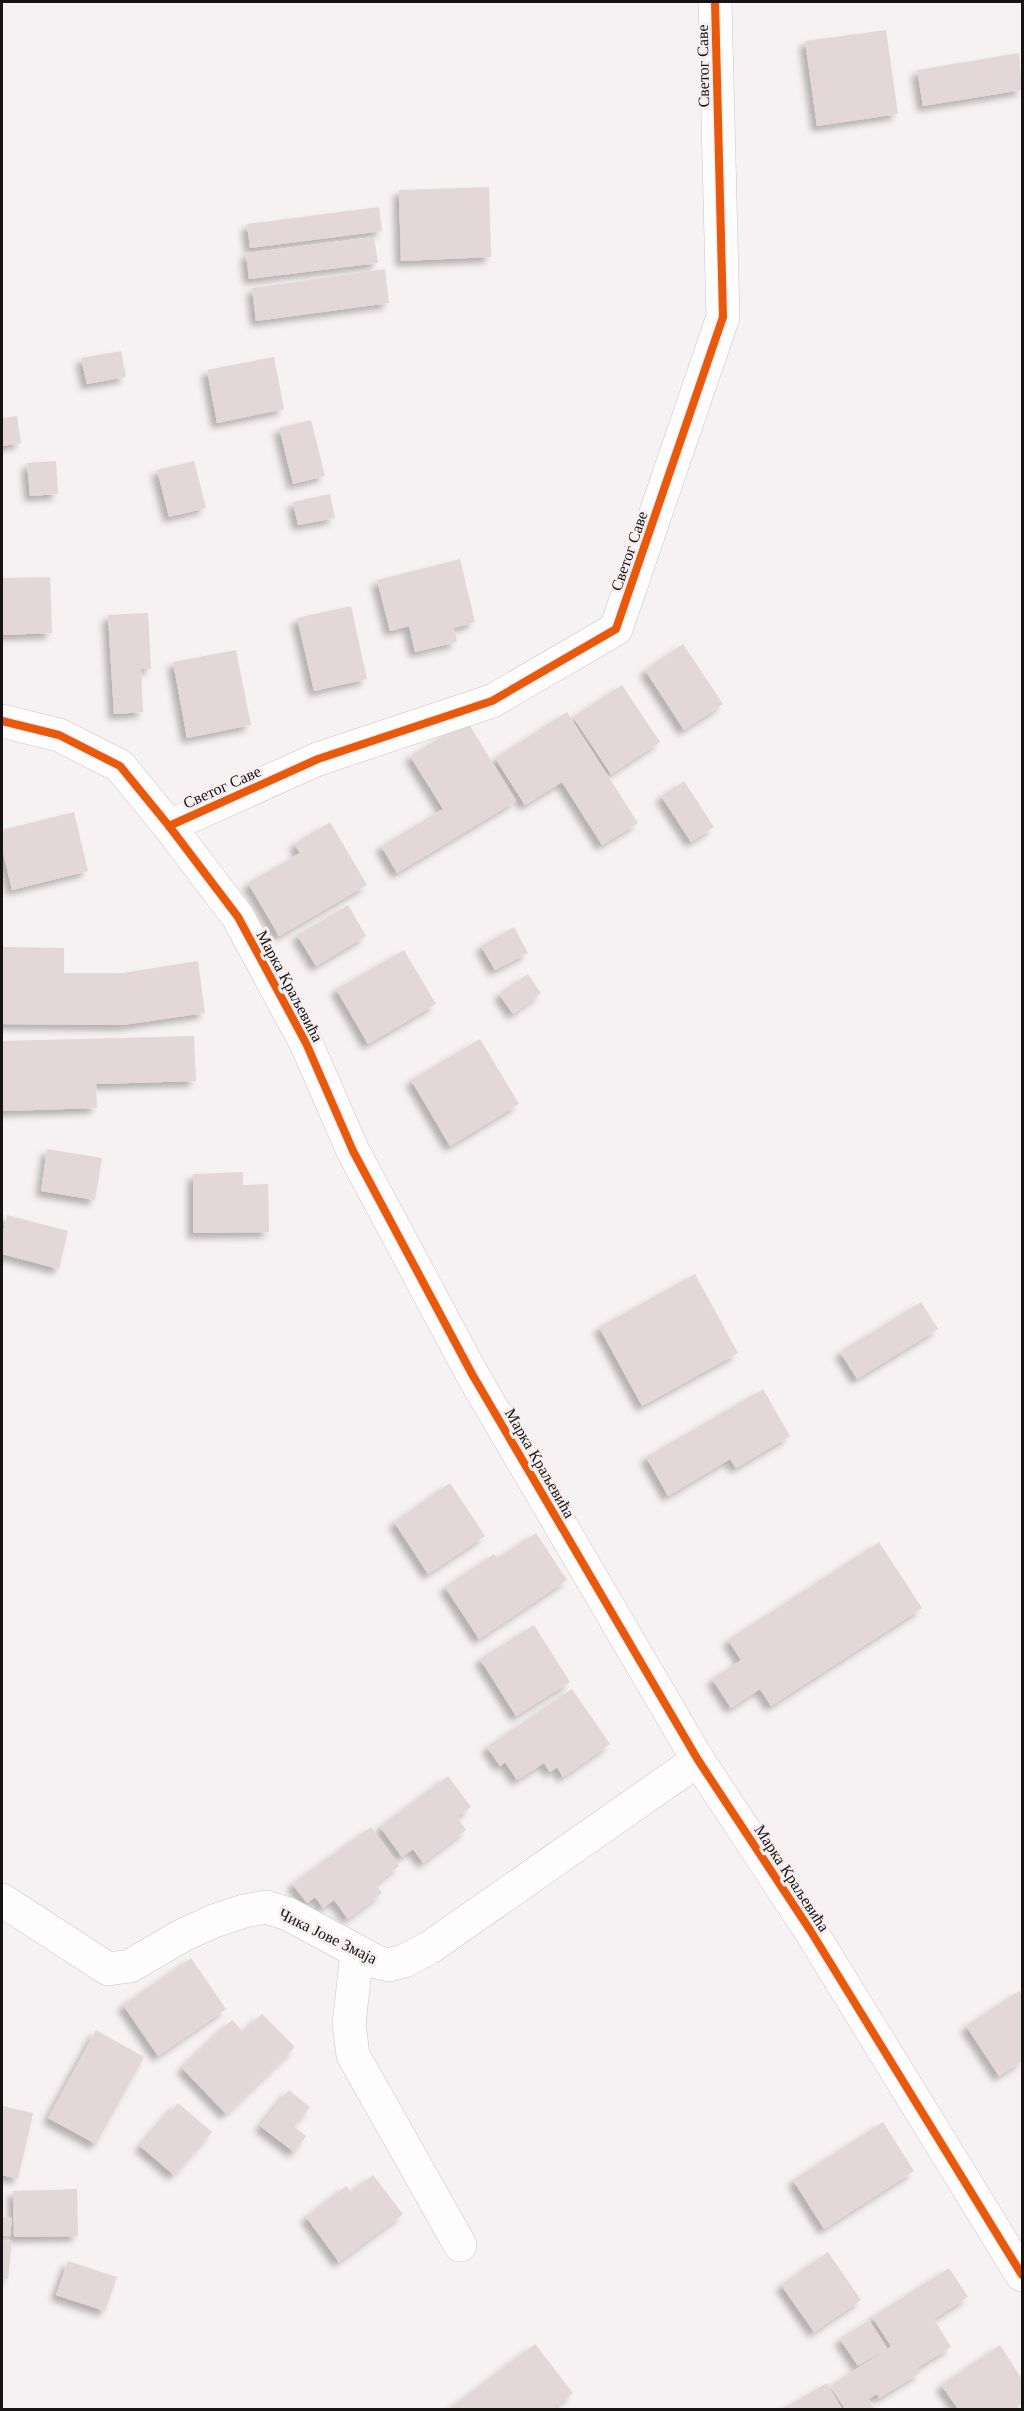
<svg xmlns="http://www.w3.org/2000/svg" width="1024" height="2411" viewBox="0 0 1024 2411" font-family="'Times New Roman',serif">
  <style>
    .building { fill: #e3d8d7; filter: url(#shadow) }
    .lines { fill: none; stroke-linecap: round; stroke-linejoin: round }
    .street-casing { stroke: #c9c6c7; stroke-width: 34 }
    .street { stroke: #fefdfd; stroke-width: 33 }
    .cycleway-casing { stroke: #f8eff1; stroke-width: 11 }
    .cycleway { stroke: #e8590c; stroke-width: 8 }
    .labels { text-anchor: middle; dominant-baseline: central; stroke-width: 6; stroke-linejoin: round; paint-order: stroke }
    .street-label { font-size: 16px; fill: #161314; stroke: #f8eff1 }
  </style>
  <defs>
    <filter id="shadow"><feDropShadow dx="-5.5" dy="5.5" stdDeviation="3" flood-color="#0004"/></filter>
  </defs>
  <rect width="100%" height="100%" fill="#f6f1f2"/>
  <g class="building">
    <path d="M 886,30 L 898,114 L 817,126 L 805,41 Z"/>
    <path d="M 1019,53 L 1022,90 L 923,106 L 917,70 Z"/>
    <path d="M 489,187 L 491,257 L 401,261 L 399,190 Z"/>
    <path d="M 379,207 L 382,231 L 250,248 L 247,224 Z"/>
    <path d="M 374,237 L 378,263 L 249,279 L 246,253 Z"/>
    <path d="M 385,269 L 389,303 L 256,321 L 252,288 Z"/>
    <path d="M 121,351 L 126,377 L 87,384 L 81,358 Z"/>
    <path d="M 274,357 L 284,409 L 217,423 L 207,370 Z"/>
    <path d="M 17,416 L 21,443 L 2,446 L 2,418 Z"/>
    <path d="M 311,420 L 325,476 L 293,484 L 279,428 Z"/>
    <path d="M 56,461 L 58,494 L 30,496 L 27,463 Z"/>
    <path d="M 194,461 L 206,508 L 169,517 L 157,470 Z"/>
    <path d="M 330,494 L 335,518 L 298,525 L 293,502 Z"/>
    <path d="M 460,559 L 475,622 L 454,628 L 457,642 L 415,652 L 409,626 L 390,631 L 377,580 Z"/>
    <path d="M 50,577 L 52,633 L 2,635 L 2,578 Z"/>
    <path d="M 351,606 L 367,679 L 314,691 L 297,618 Z"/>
    <path d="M 148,613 L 151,669 L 141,669 L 143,712 L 114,714 L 108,615 Z"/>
    <path d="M 683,644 L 723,704 L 684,730 L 645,670 Z"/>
    <path d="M 236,650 L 251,725 L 187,738 L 173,662 Z"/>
    <path d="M 622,685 L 660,742 L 611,774 L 573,717 Z"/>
    <path d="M 567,712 L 638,823 L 602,845 L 562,782 L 525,805 L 495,758 Z"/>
    <path d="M 467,721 L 516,801 L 397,873 L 381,846 L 443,809 L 410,756 Z"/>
    <path d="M 684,781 L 714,827 L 691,842 L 661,796 Z"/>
    <path d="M 74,812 L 88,871 L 12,890 L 2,848 L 2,830 Z"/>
    <path d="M 330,822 L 367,885 L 279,936 L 248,883 L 300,853 L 294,844 Z"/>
    <path d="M 348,905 L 366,936 L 316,966 L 297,935 Z"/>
    <path d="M 514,927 L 528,953 L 495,970 L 481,946 Z"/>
    <path d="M 2,947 L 64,948 L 64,973 L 123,973 L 198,961 L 205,1013 L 123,1025 L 2,1024 Z"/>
    <path d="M 404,950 L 436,1004 L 368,1044 L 336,989 Z"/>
    <path d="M 528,974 L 541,993 L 513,1014 L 499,994 Z"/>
    <path d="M 194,1036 L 196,1081 L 96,1084 L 97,1108 L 2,1111 L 2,1041 Z"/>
    <path d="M 480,1039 L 519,1104 L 450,1146 L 411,1080 Z"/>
    <path d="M 47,1149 L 102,1158 L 95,1200 L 41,1191 Z"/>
    <path d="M 243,1172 L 243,1185 L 268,1184 L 269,1232 L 193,1233 L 193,1174 Z"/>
    <path d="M 7,1215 L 68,1231 L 59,1269 L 2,1254 L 2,1237 Z"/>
    <path d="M 695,1274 L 738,1353 L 642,1406 L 599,1327 Z"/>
    <path d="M 921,1302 L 938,1329 L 857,1379 L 840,1352 Z"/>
    <path d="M 763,1389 L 790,1436 L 736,1468 L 730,1459 L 668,1496 L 646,1457 Z"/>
    <path d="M 450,1483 L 485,1536 L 428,1574 L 394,1522 Z"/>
    <path d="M 536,1533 L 567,1580 L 479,1639 L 445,1587 L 494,1554 L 497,1558 Z"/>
    <path d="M 879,1542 L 922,1608 L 771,1706 L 760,1689 L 731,1708 L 712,1679 L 741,1660 L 728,1640 Z"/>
    <path d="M 534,1625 L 570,1682 L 516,1716 L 480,1659 Z"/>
    <path d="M 572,1689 L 610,1744 L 563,1777 L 557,1767 L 550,1772 L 544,1763 L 517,1780 L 505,1762 L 500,1766 L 487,1747 Z"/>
    <path d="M 448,1776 L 471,1807 L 457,1817 L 466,1830 L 423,1863 L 413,1849 L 402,1857 L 380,1827 Z"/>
    <path d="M 371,1827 L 399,1866 L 376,1884 L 382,1893 L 348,1919 L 334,1900 L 323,1908 L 315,1897 L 307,1903 L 292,1884 Z"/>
    <path d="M 191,1958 L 226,2009 L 158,2056 L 123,2005 Z"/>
    <path d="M 1019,1991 L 1022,1995 L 1022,2061 L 999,2076 L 966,2026 Z"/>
    <path d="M 262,2014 L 295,2047 L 226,2114 L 182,2068 L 232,2020 L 243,2032 Z"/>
    <path d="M 96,2030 L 144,2057 L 96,2144 L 48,2118 Z"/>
    <path d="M 289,2090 L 310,2107 L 294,2127 L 306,2136 L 294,2152 L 260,2126 Z"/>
    <path d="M 178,2103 L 212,2132 L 174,2175 L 140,2146 Z"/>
    <path d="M 2,2106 L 33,2113 L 18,2179 L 2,2175 Z"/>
    <path d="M 883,2122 L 914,2171 L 824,2229 L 793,2180 Z"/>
    <path d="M 373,2175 L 403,2214 L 339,2262 L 306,2217 L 346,2186 L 351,2192 Z"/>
    <path d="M 77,2189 L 78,2236 L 14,2237 L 13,2191 Z"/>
    <path d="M 2,2217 L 12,2218 L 10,2236 L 2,2236 Z"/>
    <path d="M 2,2240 L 12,2241 L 8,2279 L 2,2278 Z"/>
    <path d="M 828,2252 L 861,2300 L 814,2332 L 781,2285 Z"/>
    <path d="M 68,2261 L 117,2277 L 105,2311 L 56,2295 Z"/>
    <path d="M 949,2268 L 968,2297 L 934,2319 L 951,2347 L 917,2368 L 920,2373 L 879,2398 L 877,2394 L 868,2399 L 875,2409 L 845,2409 L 830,2386 L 912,2333 L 891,2346 L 872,2317 Z"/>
    <path d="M 869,2320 L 887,2348 L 858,2366 L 840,2339 Z"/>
    <path d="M 535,2344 L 573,2393 L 552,2409 L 449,2409 Z"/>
    <path d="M 1000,2345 L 1022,2379 L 1022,2403 L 1012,2409 L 958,2409 L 941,2385 Z"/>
    <path d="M 827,2383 L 842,2409 L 782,2409 L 798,2400 Z"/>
  </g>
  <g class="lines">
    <defs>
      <g id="street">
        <path d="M 2,721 L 59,735 L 120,766 L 169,826 L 238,917 L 306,1043 L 353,1151 L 472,1374 L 698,1760 L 810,1930 L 1022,2275"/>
        <path d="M 169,826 L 318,759 L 492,701 L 616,629 L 723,317 L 715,2"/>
        <path d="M 2,1900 L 108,1969 L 130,1966 L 183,1935 L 214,1921 L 244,1911 L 266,1907 L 288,1914 L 377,1962 L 389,1965 L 404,1961 L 429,1948 L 698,1760"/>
        <path d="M 357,1953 L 349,2024 L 353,2055 L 460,2245"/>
      </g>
    </defs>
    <use href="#street" class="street-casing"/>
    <use href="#street" class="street"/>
    <defs>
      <g id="cycleway">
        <path d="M 2,721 L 59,735 L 120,766 L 169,826 L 238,917 L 306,1043 L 353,1151 L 472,1374 L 698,1760 L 810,1930 L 1022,2275"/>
        <path d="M 169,826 L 318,759 L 492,701 L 616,629 L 723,317 L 715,2"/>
      </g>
    </defs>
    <use href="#cycleway" class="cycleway-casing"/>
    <use href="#cycleway" class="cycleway"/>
  </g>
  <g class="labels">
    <g class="street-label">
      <text transform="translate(703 66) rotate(-91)">Светог Саве</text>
      <text transform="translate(629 551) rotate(-71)">Светог Саве</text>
      <text transform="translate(222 787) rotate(-24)">Светог Саве</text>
      <text transform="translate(290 986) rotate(62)">Марка Краљевића</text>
      <text transform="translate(540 1463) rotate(60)">Марка Краљевића</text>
      <text transform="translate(792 1878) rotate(57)">Марка Краљевића</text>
      <text transform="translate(328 1936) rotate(26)">Чика Јове Змаја</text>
    </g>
  </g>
  <rect width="1024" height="2411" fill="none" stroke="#161314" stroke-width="6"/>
</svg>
